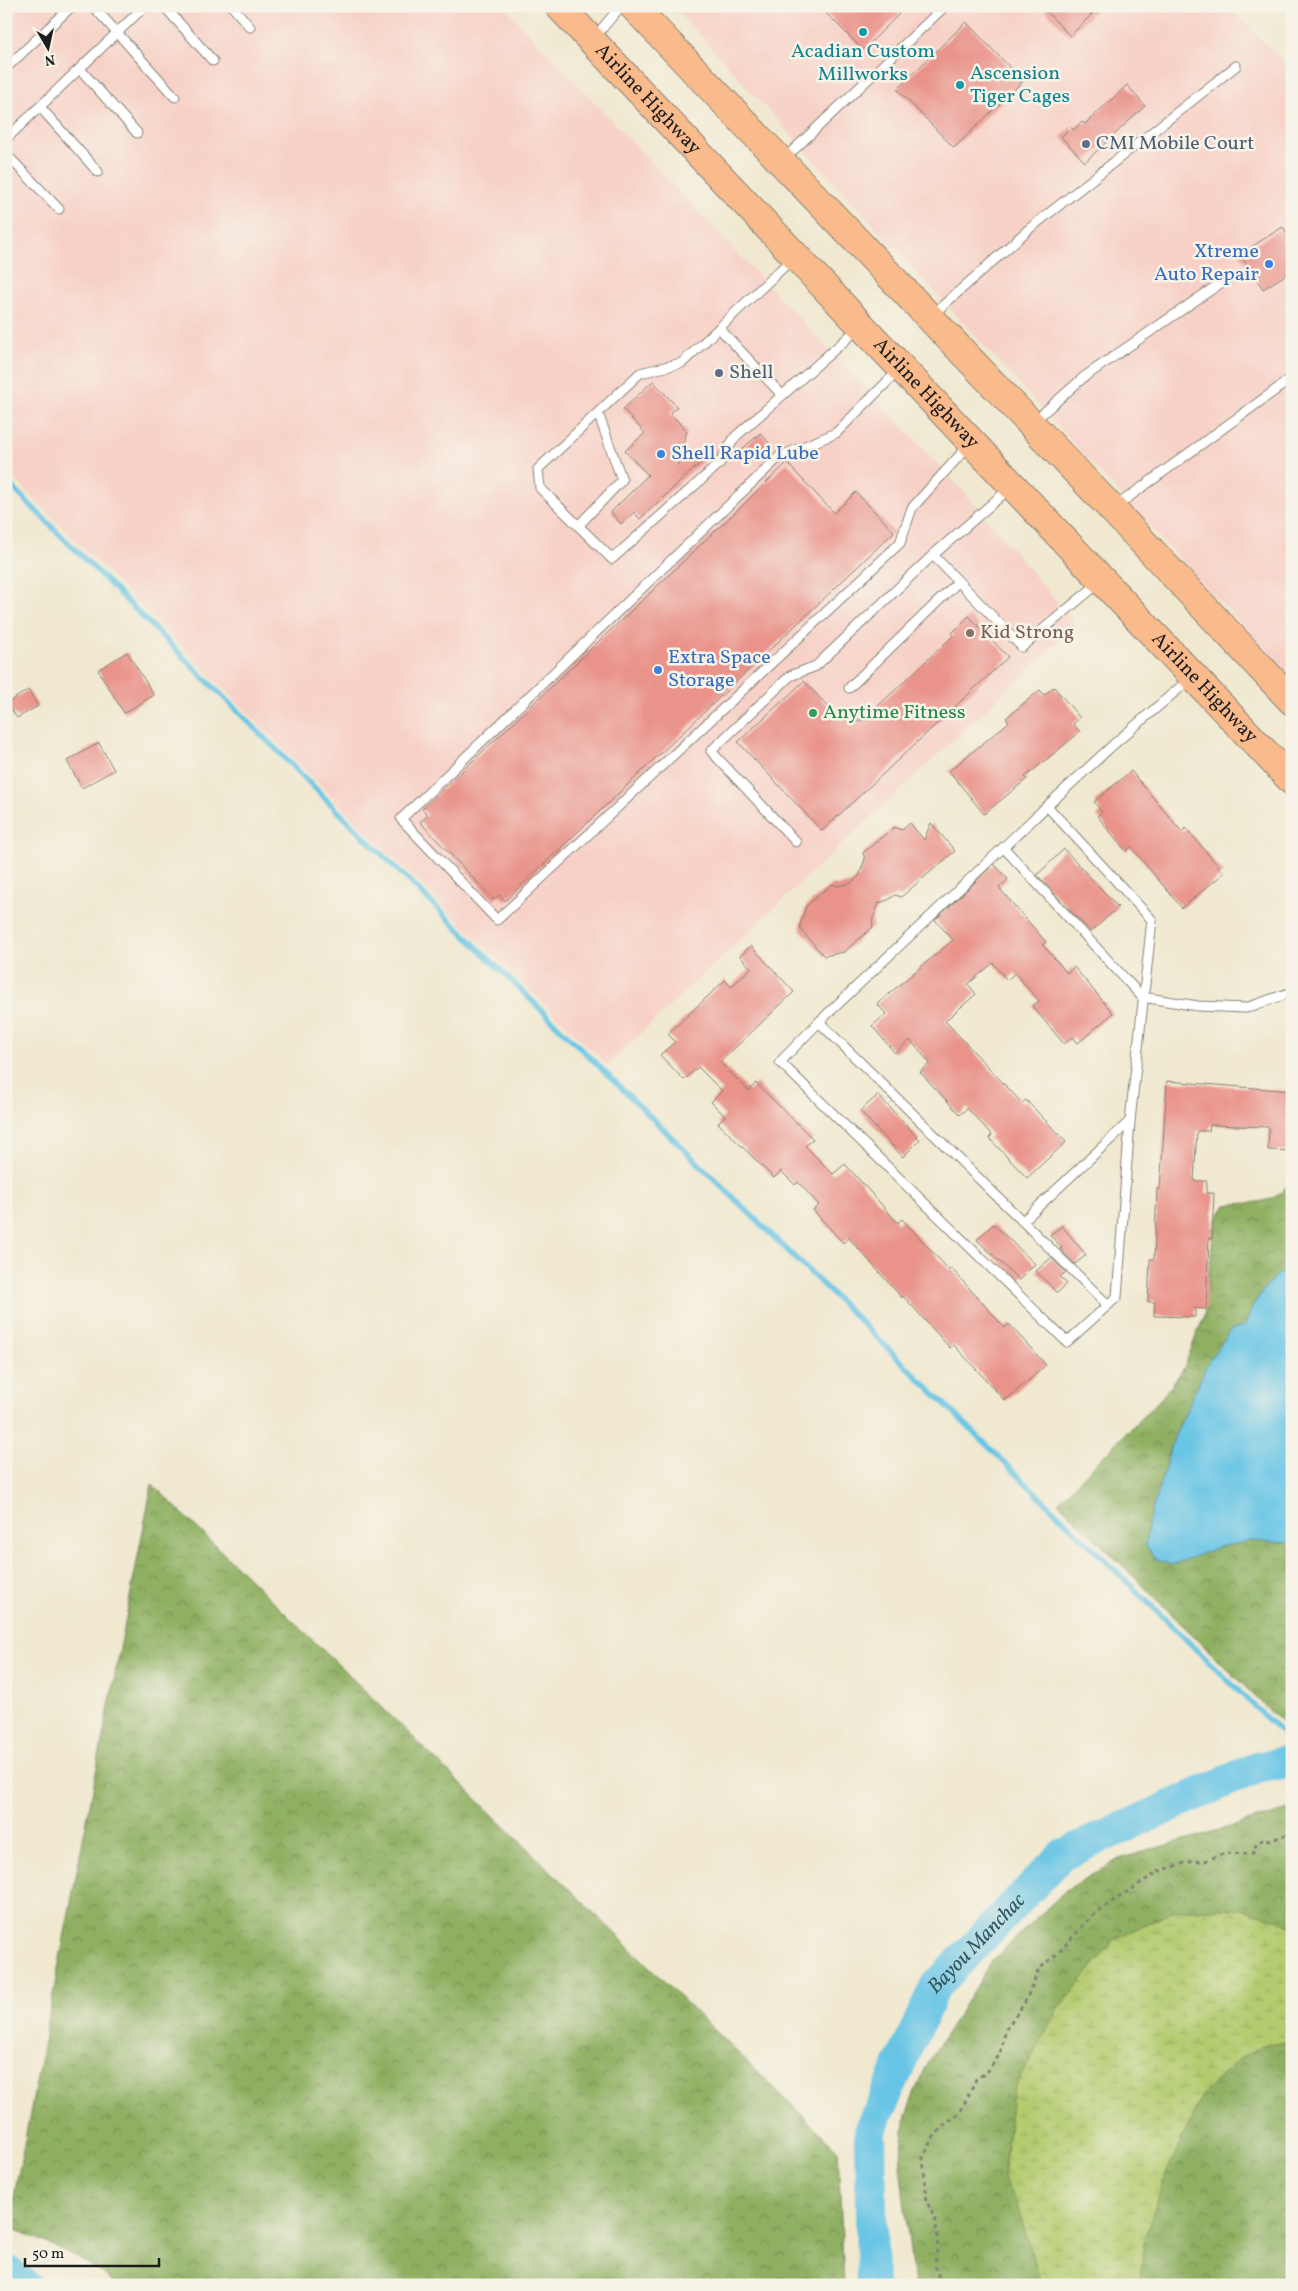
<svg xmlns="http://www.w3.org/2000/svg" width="1298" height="2291" viewBox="0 0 1298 2291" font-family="Vollkorn,serif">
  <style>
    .built { fill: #f7d1c7 }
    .forest { fill: url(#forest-crowns); stroke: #56663f }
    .wetland { fill: url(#wetland-marsh); stroke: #687446 }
    .water { fill: #67c5e5; stroke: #427080 }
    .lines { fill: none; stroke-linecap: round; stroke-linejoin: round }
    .stream { stroke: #67c5e5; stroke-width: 5.5 }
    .river { stroke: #67c5e5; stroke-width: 32 }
    .building { fill: #e9938a }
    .service-casing { stroke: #868276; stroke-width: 11 }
    .trunk-casing { stroke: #868276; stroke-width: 30 }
    .path { stroke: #868276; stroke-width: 3; stroke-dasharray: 4 4; stroke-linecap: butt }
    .service { stroke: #fff; stroke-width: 9 }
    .trunk { stroke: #fabb8c; stroke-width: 28 }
    .culture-dot { fill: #0f9aa8; stroke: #f7f3e8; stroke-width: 2 }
    .service-dot { fill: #5c6f8a; stroke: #f7f3e8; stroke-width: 2 }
    .shop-dot { fill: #3f7fe0; stroke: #f7f3e8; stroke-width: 2 }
    .education-dot { fill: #8d6e63; stroke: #f7f3e8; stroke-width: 2 }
    .leisure-dot { fill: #2e9e5b; stroke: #f7f3e8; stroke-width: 2 }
    .labels { text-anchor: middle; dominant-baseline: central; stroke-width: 5; stroke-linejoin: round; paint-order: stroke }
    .culture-label { font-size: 20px; fill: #0d838f; stroke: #f7f3e8 }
    .street-label { font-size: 20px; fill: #1c1c1c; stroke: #f7f3e8 }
    .service-label { font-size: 20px; fill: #4e5e75; stroke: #f7f3e8; text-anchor: start }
    .shop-label { font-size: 20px; fill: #366cbe; stroke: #f7f3e8; text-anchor: start }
    .education-label { font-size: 20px; fill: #785e54; stroke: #f7f3e8; text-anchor: start }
    .leisure-label { font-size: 20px; fill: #27864d; stroke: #f7f3e8; text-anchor: start }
    .water-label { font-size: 21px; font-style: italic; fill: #365762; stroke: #f7f3e8 }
  </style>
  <defs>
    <pattern id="forest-crowns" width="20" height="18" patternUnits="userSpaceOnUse" patternTransform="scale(1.25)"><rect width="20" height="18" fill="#8fb062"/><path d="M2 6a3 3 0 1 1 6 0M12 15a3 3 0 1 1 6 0" fill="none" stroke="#748e50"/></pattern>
    <pattern id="wetland-marsh" width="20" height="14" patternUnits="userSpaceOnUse" patternTransform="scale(1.25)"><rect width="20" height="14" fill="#b4cc70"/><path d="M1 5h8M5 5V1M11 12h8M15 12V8" fill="none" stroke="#9aaf60"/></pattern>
  </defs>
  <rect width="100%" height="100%" fill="#f7f3e8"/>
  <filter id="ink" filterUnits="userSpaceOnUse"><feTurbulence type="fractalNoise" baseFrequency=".02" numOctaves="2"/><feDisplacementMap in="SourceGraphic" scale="10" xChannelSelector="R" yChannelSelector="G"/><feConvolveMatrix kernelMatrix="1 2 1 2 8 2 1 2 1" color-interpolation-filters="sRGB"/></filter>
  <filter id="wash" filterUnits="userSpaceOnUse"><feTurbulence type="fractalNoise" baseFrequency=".0096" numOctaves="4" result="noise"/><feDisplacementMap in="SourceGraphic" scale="20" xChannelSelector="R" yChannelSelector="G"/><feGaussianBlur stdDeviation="1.12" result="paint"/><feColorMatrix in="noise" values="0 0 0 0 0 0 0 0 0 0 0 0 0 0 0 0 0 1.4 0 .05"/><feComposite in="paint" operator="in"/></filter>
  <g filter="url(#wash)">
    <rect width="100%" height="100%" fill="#f0e8cf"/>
    <g class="built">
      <path d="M 6,6 L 503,6 L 965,493 L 1076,625 L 607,1065 L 363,828 L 6,471 Z"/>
      <path d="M 673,6 L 1227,6 L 1292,70 L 1292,678 L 1161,539 Z"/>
    </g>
    <g class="forest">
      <path d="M 1292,1179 L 1292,1733 L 1058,1502 L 1162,1397 L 1183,1370 L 1204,1316 L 1214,1228 L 1218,1217 L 1226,1205 C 1254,1201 1275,1207 1292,1179 Z"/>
      <path d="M 152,1484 L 838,2150 L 844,2285 L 117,2285 C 86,2258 46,2242 8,2227 Z"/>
      <path d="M 1292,1809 L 1292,2285 L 914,2285 L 900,2166 L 906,2115 L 924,2069 L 993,1960 L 1066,1890 L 1119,1859 Z"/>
    </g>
    <path class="wetland" d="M 1236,1908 L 1277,1919 L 1292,1928 L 1292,2041 L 1263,2046 L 1237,2061 L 1203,2094 L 1167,2172 L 1144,2240 L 1140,2285 L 1041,2285 L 1017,2204 L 1003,2178 L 1014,2088 L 1059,2008 L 1115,1939 L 1172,1911 Z"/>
    <path class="water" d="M 1292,1265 L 1292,1543 L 1250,1541 L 1219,1547 L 1172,1565 L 1156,1560 L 1145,1544 L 1149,1520 L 1174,1438 L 1209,1360 L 1232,1329 L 1244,1326 C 1248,1319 1250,1311 1254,1304 C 1265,1286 1274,1276 1292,1265 Z"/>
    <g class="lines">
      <path class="stream" d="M 6,481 L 357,830 L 1292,1743"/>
      <g class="river">
        <path d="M 6,2270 L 25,2285"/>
        <path id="s1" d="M 872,2285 L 870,2131 L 935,1987 L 1062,1855 L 1256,1768 L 1292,1761"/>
      </g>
    </g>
    <g id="blocks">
      <g class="building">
        <path d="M 819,6 L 891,6 L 899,14 L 863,50 Z"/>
        <path d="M 1041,6 L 1100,6 L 1070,36 Z"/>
        <path d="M 966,22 L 1023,81 L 954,148 L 897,89 Z"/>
        <path d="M 1127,85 L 1145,106 L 1085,162 L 1061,137 L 1071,127 L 1073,130 L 1082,122 L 1085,124 Z"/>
        <path d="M 1283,227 L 1292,241 L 1292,271 L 1263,289 L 1240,254 Z"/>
        <path d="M 653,381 L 677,407 L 670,413 L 687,431 L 677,465 L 711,446 L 714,450 L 640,519 L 634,512 L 621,524 L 611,512 L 648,475 L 625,451 L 645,433 L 623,409 Z"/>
        <path d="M 761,433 L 770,444 L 746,464 L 737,453 Z"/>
        <path d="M 787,463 L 834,513 L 856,492 L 894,532 L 505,901 L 499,895 L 494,900 L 420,822 L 428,815 L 422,809 Z"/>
        <path d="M 969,616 L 1008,657 L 822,831 L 738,742 L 804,681 L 841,720 L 863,720 L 954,635 L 952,633 Z"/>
        <path d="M 127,652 L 154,695 L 124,713 L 98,670 Z"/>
        <path d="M 1054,687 L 1080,718 L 1073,724 L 1080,732 L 1025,777 L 1027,779 L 984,814 L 949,771 L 1009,722 L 1006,718 L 1040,690 L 1044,695 Z"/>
        <path d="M 28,690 L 38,706 L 17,718 L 7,703 Z"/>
        <path d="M 99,743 L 114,770 L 82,788 L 67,761 Z"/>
        <path d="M 1131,771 L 1182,832 L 1186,828 L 1224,873 L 1182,908 L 1131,847 L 1126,851 L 1097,816 L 1102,812 L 1094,802 Z"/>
        <path d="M 910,823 L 924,840 L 931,823 L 955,851 L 901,897 L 895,895 L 888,900 L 879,903 L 872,921 L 873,927 L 844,952 L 824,956 L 801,930 L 800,925 L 806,906 L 832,884 L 837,886 L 851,883 L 859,876 L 865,859 L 863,853 L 894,827 L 902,830 Z"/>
        <path d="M 1064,849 L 1118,907 L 1091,932 L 1037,875 Z"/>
        <path d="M 994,864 L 1008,879 L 999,888 L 1046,942 L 1043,945 L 1067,973 L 1074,967 L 1113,1013 L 1078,1043 L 1073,1037 L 1064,1044 L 1032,1006 L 1039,1001 L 1015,973 L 1007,980 L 993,963 L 968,984 L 976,994 L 945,1021 L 1022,1103 L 1026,1100 L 1066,1142 L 1027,1178 L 989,1138 L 992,1135 L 967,1108 L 960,1115 L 920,1072 L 930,1063 L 910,1040 L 895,1053 L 872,1026 L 886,1014 L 877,1004 L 953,940 L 935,920 Z"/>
        <path d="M 751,946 L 794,992 L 720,1062 L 749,1091 L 756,1083 L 813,1139 L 805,1146 L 833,1174 L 845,1164 L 898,1223 L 902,1219 L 949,1270 L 951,1268 L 1005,1328 L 1009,1324 L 1046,1365 L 1005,1401 L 954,1345 L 950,1348 L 903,1296 L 902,1298 L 849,1238 L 843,1243 L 813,1210 L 819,1205 L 798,1182 L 795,1185 L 781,1171 L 774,1178 L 718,1123 L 725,1116 L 711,1102 L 722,1091 L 698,1067 L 684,1080 L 660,1055 L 675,1042 L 668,1034 L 725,980 L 731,987 L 751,968 L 740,956 Z"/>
        <path d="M 1167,1081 L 1292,1091 L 1292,1151 L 1268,1150 L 1269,1127 L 1210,1125 L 1209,1131 L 1197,1131 L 1194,1181 L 1207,1181 L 1206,1193 L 1214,1193 L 1212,1239 L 1209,1238 L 1206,1309 L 1195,1308 L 1195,1317 L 1154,1316 L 1155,1302 L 1148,1302 L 1150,1259 L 1154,1259 L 1157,1189 L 1160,1189 Z"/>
        <path d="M 878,1095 L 920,1140 L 903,1157 L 860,1111 Z"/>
        <path d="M 993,1224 L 1035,1264 L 1019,1280 L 977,1240 Z"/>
        <path d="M 1062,1226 L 1086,1255 L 1075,1264 L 1060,1249 L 1062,1248 L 1050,1235 Z"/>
        <path d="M 1051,1258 L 1066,1272 L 1060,1277 L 1067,1284 L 1057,1293 L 1036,1271 Z"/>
      </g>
    </g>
  </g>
  <g filter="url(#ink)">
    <use href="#blocks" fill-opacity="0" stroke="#868276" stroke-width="1"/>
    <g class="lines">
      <defs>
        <g id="service">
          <path d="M 93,6 L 175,97"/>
          <path d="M 164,6 L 213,61"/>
          <path d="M 232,6 L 250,27"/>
          <path d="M 594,38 L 621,6"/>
          <path d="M 6,68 L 72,6"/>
          <path d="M 80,69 L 137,133"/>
          <path d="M 40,107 L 98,172"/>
          <path d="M 6,139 L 145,6"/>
          <path d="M 6,154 L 59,209"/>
          <path d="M 783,160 L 945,6"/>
          <path d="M 793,258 L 682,363 L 640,373 L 538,469 L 540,488 L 612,559 L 719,464 L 735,437 L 860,327"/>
          <path d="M 931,316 L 1029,229 L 1236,66"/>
          <path d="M 720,329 L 782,395"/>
          <path d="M 900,369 L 836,433 L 779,457 L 401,819 L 497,920 L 900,543 L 912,508 L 970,444"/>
          <path d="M 1033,422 L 1084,377 L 1228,278"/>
          <path d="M 1010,488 L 933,555 L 1022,647 L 1100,582"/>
          <path d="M 1115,507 L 1292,378"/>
          <path d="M 579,525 L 622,480 L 598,413"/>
          <path d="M 849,688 L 958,582"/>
          <path d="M 1047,806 L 1152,920 L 1130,1121 L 1117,1297 L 1067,1342 L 780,1062 L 819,1022 Z"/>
          <path d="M 1047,806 L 1114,744 L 1191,678"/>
          <path d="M 796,842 L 711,751 L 790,676 L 816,666 L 933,555"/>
          <path d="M 1004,848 L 1142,997 L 1198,1006 L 1246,1008 L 1292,992"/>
          <path d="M 819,1022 L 1108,1305"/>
          <path d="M 1023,1221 L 1130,1121"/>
        </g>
        <g id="trunk">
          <path id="s2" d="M 559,6 L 1292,781"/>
          <path d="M 633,6 L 1112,509 L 1292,701"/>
        </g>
      </defs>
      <use href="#service" class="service-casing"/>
      <use href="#trunk" class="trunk-casing"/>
      <path class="path" d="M 941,2285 L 935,2265 L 938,2241 L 935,2219 L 927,2202 L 923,2158 L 932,2139 L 946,2123 L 960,2113 L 976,2079 L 987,2072 L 1000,2054 L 1006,2029 L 1025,2002 L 1039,1969 L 1057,1954 L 1095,1913 L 1159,1871 L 1188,1862 L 1205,1861 L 1225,1853 L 1250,1854 L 1253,1853 L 1256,1845 L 1263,1839 L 1271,1840 L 1292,1833"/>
      <use href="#service" class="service"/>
      <use href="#trunk" class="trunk"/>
    </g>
  </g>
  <g class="culture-dot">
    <circle cx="863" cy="32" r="5"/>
    <circle cx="960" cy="85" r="5"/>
  </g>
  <g class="service-dot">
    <circle cx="1086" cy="144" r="5"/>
    <circle cx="719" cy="373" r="5"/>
  </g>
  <g class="shop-dot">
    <circle cx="1269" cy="264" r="5"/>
    <circle cx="661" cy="454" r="5"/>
    <circle cx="658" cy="670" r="5"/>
  </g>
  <circle class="education-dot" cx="970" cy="633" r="5"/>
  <circle class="leisure-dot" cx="813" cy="713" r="5"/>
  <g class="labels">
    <g class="culture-label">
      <text x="863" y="52">Acadian Custom<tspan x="863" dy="23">Millworks</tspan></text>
      <text x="970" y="74" text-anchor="start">Ascension<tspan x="970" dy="23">Tiger Cages</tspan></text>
    </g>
    <g class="street-label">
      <text stroke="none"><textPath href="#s2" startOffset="129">Airline Highway</textPath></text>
      <text stroke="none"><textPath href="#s2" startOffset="534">Airline Highway</textPath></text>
      <text stroke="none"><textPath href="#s2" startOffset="939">Airline Highway</textPath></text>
    </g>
    <g class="service-label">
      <text x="1096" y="144">CMI Mobile Court</text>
      <text x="729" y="373">Shell</text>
    </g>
    <g class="shop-label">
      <text x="1259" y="252" text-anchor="end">Xtreme<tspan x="1259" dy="23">Auto Repair</tspan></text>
      <text x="671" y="454">Shell Rapid Lube</text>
      <text x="668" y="658">Extra Space<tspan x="668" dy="23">Storage</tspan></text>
    </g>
    <g class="education-label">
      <text x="980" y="633">Kid Strong</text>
    </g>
    <g class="leisure-label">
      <text x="823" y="713">Anytime Fitness</text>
    </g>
    <g class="water-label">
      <text stroke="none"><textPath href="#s1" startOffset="372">Bayou Manchac</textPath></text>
    </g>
  </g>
  <rect width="1298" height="2291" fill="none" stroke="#f7f3e8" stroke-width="25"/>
  <g transform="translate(48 48) rotate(171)" stroke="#f7f3e8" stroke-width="4" paint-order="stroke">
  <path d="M0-4L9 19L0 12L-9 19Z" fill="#1c1c1c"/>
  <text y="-8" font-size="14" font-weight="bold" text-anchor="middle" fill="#1c1c1c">N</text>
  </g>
  <path d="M25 2258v8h134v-8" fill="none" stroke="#1c1c1c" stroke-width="2.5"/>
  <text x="32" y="2258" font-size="15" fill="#1c1c1c" stroke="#f7f3e8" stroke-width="4" paint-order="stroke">50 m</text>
</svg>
